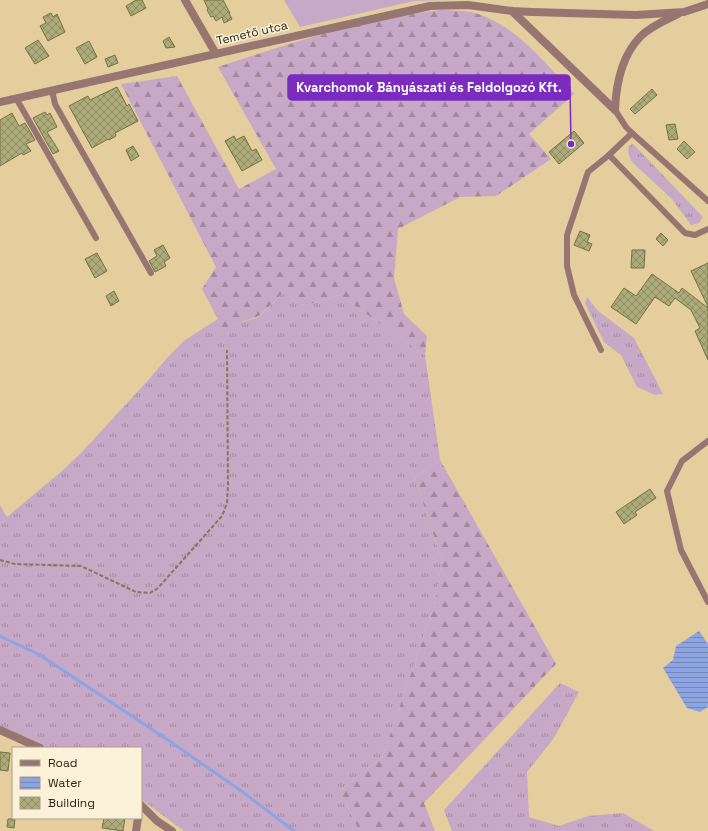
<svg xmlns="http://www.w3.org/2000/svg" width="708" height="831" viewBox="0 0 708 831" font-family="'Space Grotesk',sans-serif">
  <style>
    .grass { fill: url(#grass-tufts) }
    .forest { fill: url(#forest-firs) }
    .garden { fill: #c7a8c6 }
    .water { fill: url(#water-rules) }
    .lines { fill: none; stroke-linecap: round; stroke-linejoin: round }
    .stream { stroke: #8ca5e1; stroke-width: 3 }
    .building { fill: url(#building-cross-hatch); stroke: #747242 }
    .path { stroke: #867756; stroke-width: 2; stroke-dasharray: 4 2; stroke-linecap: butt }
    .service { stroke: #977672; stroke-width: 6 }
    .minor { stroke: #977672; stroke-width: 8 }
    .labels { text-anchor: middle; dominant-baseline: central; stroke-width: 3; stroke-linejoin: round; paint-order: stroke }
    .street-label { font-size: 12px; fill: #2e2613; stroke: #fbf0d8 }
    .leader { fill: none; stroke: #7b2cbf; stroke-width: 1.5 }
    .callout-dot { fill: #7b2cbf; stroke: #fbf0d8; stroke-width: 1.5 }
    .callout { fill: #7b2cbf; stroke: #7b2cbf; stroke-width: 1.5 }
    .callout-label { font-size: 13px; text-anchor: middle; font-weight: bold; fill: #fff }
  </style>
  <defs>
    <pattern id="grass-tufts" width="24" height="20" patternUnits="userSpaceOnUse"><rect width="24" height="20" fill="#c7a8c6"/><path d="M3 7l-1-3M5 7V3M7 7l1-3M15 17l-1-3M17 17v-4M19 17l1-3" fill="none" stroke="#a289a0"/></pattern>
    <pattern id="forest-firs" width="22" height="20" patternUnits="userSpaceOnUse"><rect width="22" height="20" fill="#c7a8c6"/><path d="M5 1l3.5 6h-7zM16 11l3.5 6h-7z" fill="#a289a0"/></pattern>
    <pattern id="water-rules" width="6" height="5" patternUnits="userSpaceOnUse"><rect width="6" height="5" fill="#8ca5e1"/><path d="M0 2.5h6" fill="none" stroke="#7386b5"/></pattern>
    <pattern id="building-cross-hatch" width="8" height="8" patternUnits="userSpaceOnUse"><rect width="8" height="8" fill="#acab79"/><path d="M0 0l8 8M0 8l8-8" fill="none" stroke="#8c8b62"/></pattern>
  </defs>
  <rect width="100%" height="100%" fill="#e4ce9d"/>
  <g class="grass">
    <path d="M 633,144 L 703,217 L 699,223 L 691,225 L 672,199 L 631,161 L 628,152 L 629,146 Z"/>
    <path d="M 283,293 L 305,306 L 339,295 L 425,355 L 440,460 L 415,478 L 442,561 L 434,606 L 382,758 L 340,790 L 359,831 L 184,831 L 141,799 L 141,748 L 48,748 L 33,740 L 0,726 L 0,505 L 7,517 L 62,471 L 82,452 L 151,377 L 167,358 L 185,340 L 218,319 L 219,329 L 259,317 Z"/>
    <path d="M 587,297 L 598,311 L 634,338 L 663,394 L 655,395 L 637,387 L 621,355 L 604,342 L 585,303 Z"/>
    <path d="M 560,683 L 579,692 L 554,738 L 527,772 L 529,817 L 559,826 L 588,816 L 623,813 L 654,831 L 452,831 L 444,810 Z"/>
  </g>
  <g class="forest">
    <path d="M 441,10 C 452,11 465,10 475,13 C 516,25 546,64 574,94 L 529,134 L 551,159 L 496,196 L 460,197 L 398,229 L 394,278 L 404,314 L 427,336 L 425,355 L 339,295 L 305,306 L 283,293 L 259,316 L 219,330 L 218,319 L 202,289 L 216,267 L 121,84 L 177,76 L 239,189 L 276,169 L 218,67 C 291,43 365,18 441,10 Z"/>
    <path d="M 440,460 L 556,664 L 424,803 L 435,831 L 359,831 L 340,790 L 382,758 L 434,606 L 442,561 L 415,478 Z"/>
  </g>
  <path class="garden" d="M 284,0 L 442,0 L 414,1 L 300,27 Z"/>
  <path class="water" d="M 699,631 L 708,644 L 708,707 L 700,712 L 687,708 L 663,668 L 673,660 L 676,646 Z"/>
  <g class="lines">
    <path class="stream" d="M 0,636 L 40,655 L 171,742 L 244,793 L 294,831"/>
  </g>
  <g class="building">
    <path d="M 136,0 L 142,0 L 146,8 L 131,16 L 126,6 Z"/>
    <path d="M 204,0 L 223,0 L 230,13 L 229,13 L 232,19 L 224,23 L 222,17 L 216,21 L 213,16 L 211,17 L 207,10 L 208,9 Z"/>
    <path d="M 51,13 L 53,17 L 57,14 L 65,32 L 48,41 L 40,26 L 46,23 L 43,17 Z"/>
    <path d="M 169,37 L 175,47 L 166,48 L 163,41 Z"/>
    <path d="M 38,40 L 49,56 L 35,64 L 25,48 Z"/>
    <path d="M 89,41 L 97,57 L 85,64 L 76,48 Z"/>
    <path d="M 115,55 L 118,63 L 108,67 L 105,59 Z"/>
    <path d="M 117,87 L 127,106 L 129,104 L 138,121 L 115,133 L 116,136 L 109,140 L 108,139 L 92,148 L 69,106 L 88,96 L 90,100 Z"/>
    <path d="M 652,89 L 657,95 L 635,114 L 630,109 Z"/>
    <path d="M 45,112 L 47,115 L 50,113 L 57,127 L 47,132 L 59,151 L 53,154 L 33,118 Z"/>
    <path d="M 12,113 L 19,126 L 25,123 L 35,140 L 26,144 L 31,151 L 23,155 L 22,153 L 0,166 L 0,120 Z"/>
    <path d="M 675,124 L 678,139 L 669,140 L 666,125 Z"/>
    <path d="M 574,131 L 584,143 L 559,164 L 549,152 Z"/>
    <path d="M 234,136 L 236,140 L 244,136 L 252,151 L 256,149 L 262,160 L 242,171 L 225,141 Z"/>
    <path d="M 684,141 L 695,152 L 687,159 L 677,149 Z"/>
    <path d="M 133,146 L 139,156 L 131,161 L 126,150 Z"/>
    <path d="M 580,231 L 590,235 L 587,242 L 592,244 L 589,251 L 574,245 Z"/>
    <path d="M 661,233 L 668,240 L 663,246 L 656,239 Z"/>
    <path d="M 163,245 L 170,258 L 164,262 L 166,266 L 155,272 L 149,261 L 157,256 L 154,250 Z"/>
    <path d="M 632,250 L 645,250 L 644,268 L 631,268 Z"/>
    <path d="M 97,253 L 107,271 L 95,278 L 85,259 Z"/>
    <path d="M 708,263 L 708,307 L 691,271 Z"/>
    <path d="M 652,274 L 679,293 L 682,288 L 708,308 L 708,360 L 695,331 L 700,328 L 691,310 L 675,298 L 669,306 L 655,297 L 636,324 L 611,307 L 624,288 L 636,296 Z"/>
    <path d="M 114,291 L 119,301 L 111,306 L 106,296 Z"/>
    <path d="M 650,489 L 656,498 L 635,512 L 637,515 L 624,524 L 616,512 Z"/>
    <path d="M 0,752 L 10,753 L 8,771 L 0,770 Z"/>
    <path d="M 104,818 L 125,818 L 123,831 L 102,828 Z"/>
    <path d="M 8,819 L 15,819 L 14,828 L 7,827 Z"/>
  </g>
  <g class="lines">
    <path class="path" d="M 0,560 L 15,564 L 81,566 L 136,592 L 150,593 L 158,588 L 222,516 L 227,503 L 228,485 L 227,350"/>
    <g class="service">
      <path d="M 52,90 L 55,104 L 151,273"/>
      <path d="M 16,98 L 96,238"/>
      <path d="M 615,110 L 626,127 L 632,133 L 708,201"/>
      <path d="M 609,155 L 685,233 L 695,235 L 708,229"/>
      <path d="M 601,350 L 574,295 L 567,266 L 567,235 L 588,172 L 609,155 L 632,133"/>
      <path d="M 708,441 L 682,461 L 667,491 L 681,550 L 708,602"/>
    </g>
    <g class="minor">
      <path d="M 185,0 L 216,54"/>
      <path d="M 512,11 L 615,110"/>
      <path d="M 0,102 L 430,6 L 468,5 L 512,11 L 532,12 L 636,15 L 684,12 L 708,4"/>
      <path d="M 615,110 C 616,84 622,55 641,36 C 651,26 666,20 678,14"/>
      <path d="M 0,730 L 40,748"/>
      <path d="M 141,805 L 157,821 L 172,831"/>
      <path d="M 136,831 L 138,818"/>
    </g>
  </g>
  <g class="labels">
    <g class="street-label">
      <text transform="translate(252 33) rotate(-13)">Temető utca</text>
    </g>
  </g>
  <path class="leader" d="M571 144L570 87"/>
  <circle class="callout-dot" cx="571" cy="144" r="4"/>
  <rect class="callout" x="288" y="75" width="282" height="25" rx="4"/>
  <g class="callout-label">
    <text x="429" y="92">Kvarchomok Bányászati és Feldolgozó Kft.</text>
  </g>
  <rect x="12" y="747" width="130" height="72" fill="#fbf0d8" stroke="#a99f89"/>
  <rect x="20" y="760" width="20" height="6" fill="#977672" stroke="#a99f89"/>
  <text x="48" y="767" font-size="12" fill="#2e2613">Road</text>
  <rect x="20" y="777" width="20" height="12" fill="url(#water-rules)" stroke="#a99f89"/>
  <text x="48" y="787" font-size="12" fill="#2e2613">Water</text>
  <rect x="20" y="797" width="20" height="12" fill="url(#building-cross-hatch)" stroke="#a99f89"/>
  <text x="48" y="807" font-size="12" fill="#2e2613">Building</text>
</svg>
